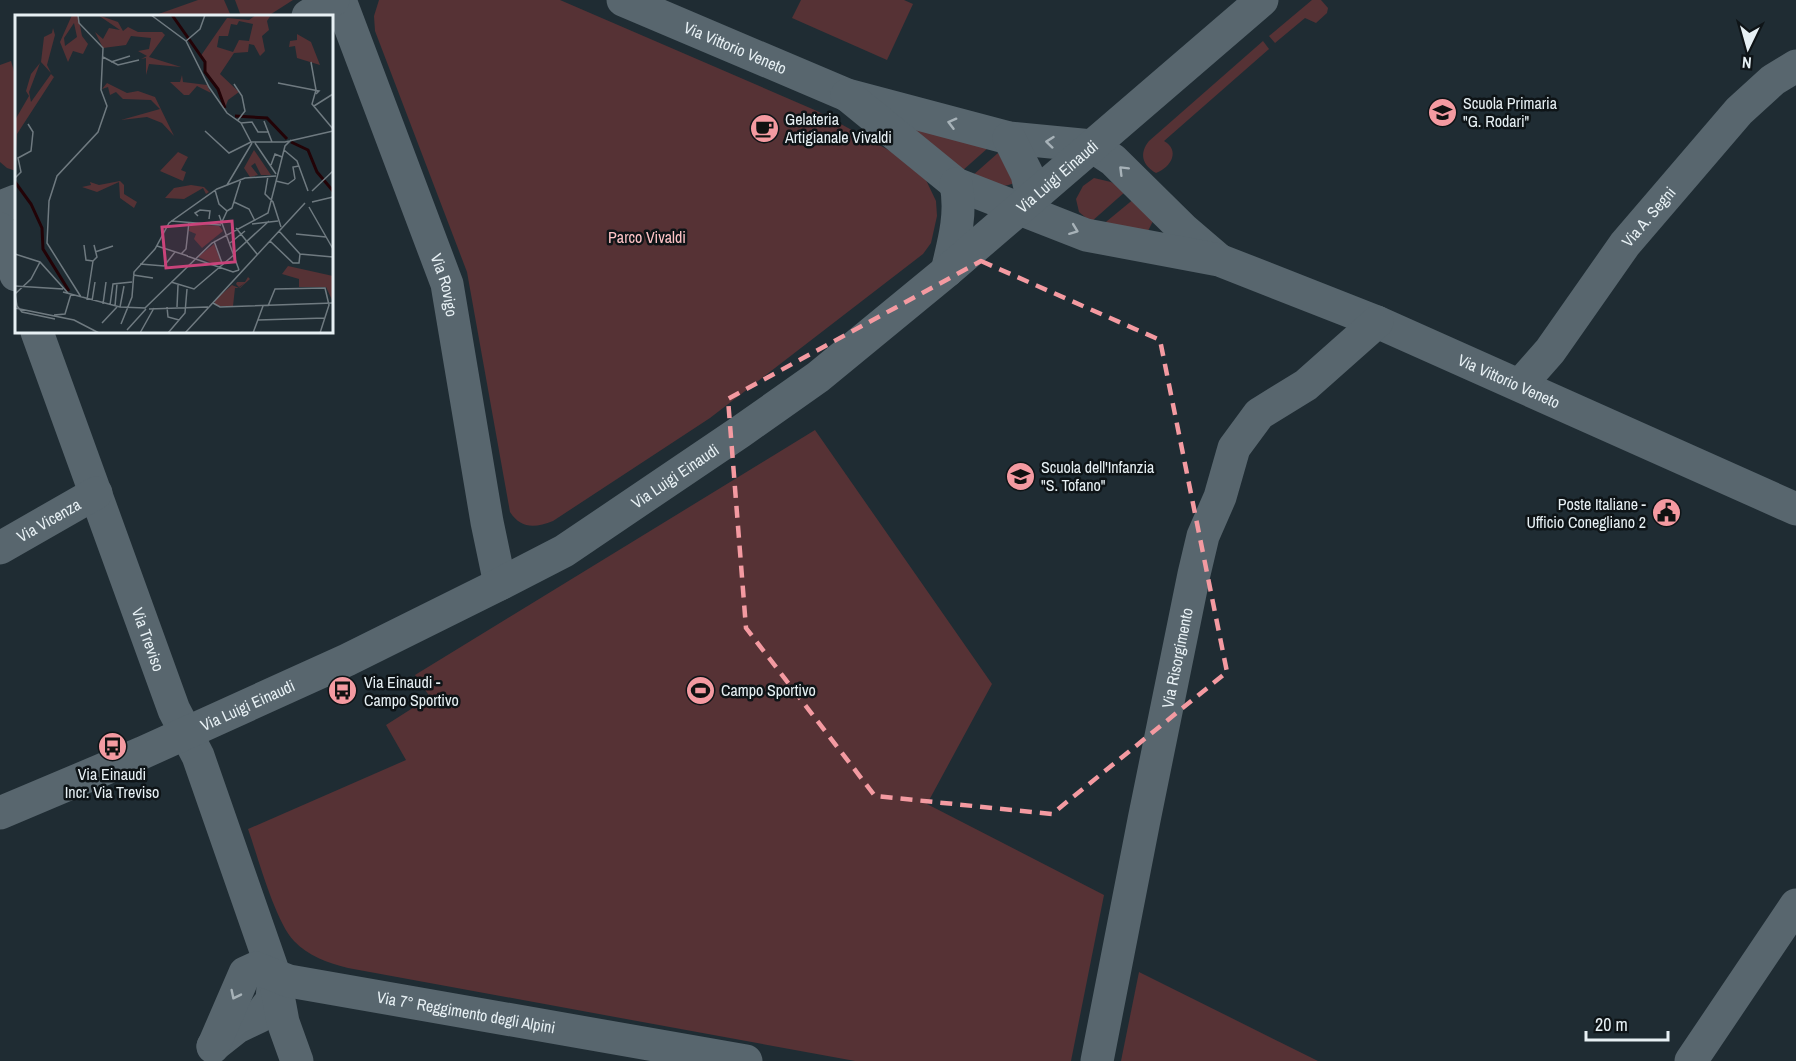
<svg xmlns="http://www.w3.org/2000/svg" width="1796" height="1061" viewBox="0 0 1796 1061" font-family="'Archivo Narrow',sans-serif">
  <style>
    .green { fill: #563235 }
    .lines { fill: none; stroke-linecap: round; stroke-linejoin: round }
    .minor { stroke: #58666e; stroke-width: 33 }
    .oneway { stroke: #a7b2b8 }
    .marked { fill: none; stroke: #f49aa1; stroke-width: 4.5; stroke-dasharray: 12 8; stroke-linejoin: round }
    .labels { text-anchor: middle; dominant-baseline: central; stroke-width: 5; stroke-linejoin: round; paint-order: stroke }
    .street-label { font-size: 16px; fill: #e7f0f4; stroke: #0e1417 }
    .poi-label { font-size: 16px; fill: #e7f0f4; stroke: #0e1417; text-anchor: start }
    .park-label { font-size: 16px; fill: #fec3c6; stroke: #0e1417 }
    .inset-river { fill: none; stroke: #220307; stroke-width: 3 }
    .inset-road { fill: none; stroke: #6f7a80; stroke-width: 1.5 }
    .view { fill: #c9437a; fill-opacity: 0.15; stroke: #c9437a; stroke-width: 3 }
    .inset-edge { fill: none; stroke: #e7f0f4; stroke-width: 3 }
  </style>
  <rect width="100%" height="100%" fill="#1f2c33"/>
  <g class="green">
    <path d="M 198,0 L 224,0 L 231,16 L 153,16 Z"/>
    <path d="M 235,0 L 293,0 L 268,16 L 241,16 Z"/>
    <path d="M 379,0 L 560,0 L 817,111 L 892,152 L 926,180 L 936,201 L 937,216 L 931,243 L 923,254 L 710,418 L 553,521 C 535,528 521,529 510,512 L 467,272 L 375,31 L 374,16 Z"/>
    <path d="M 801,0 L 904,0 L 913,4 L 887,60 L 792,18 Z"/>
    <path d="M 1312,0 L 1321,0 L 1328,8 L 1327,13 L 1316,23 L 1305,18 L 1275,43 L 1269,36 Z"/>
    <path d="M 1263,41 L 1269,49 L 1164,141 C 1180,150 1172,167 1156,173 C 1142,165 1139,153 1149,141 Z"/>
    <path d="M 11,61 L 16,78 L 16,171 L 7,168 L 0,162 L 0,65 Z"/>
    <path d="M 900,121 L 989,147 L 962,171 Z"/>
    <path d="M 998,153 L 1015,182 C 1002,191 986,181 972,176 Z"/>
    <path d="M 1094,178 L 1111,182 L 1126,191 L 1091,222 L 1079,212 L 1076,199 L 1083,186 Z"/>
    <path d="M 1135,198 L 1153,221 L 1148,231 L 1101,226 Z"/>
    <path d="M 815,430 L 992,684 L 927,804 L 1104,895 L 1071,1061 L 855,1061 L 348,968 C 328,963 308,956 294,941 C 275,921 258,857 248,829 L 406,760 L 386,725 L 430,697 L 415,675 Z"/>
    <path d="M 1139,972 L 1318,1061 L 1121,1061 Z"/>
  </g>
  <g class="lines">
    <g class="minor">
      <path id="s1" d="M 340,0 L 447,284 L 487,522 L 500,584"/>
      <path id="s2" d="M 623,0 L 847,95 L 1009,138 L 1092,146 L 1113,160 L 1183,229 L 1218,259"/>
      <path d="M 308,16 L 333,0"/>
      <path id="s3" d="M 847,95 L 956,184 L 1086,235 L 1219,260 L 1377,322 L 1796,509"/>
      <path d="M 1009,138 L 1027,174 L 1032,197"/>
      <path d="M 0,207 L 16,201"/>
      <path d="M 0,229 L 16,275"/>
      <path d="M 947,271 C 954,242 962,214 956,184"/>
      <path id="s4" d="M 37,332 L 174,710 L 198,756 L 274,974 L 272,1000 L 260,1016 L 237,1027 L 213,1046"/>
      <path id="s5" d="M 1520,385 L 1550,351 L 1625,244 L 1739,111 L 1773,80 L 1796,66"/>
      <path id="s6" d="M 0,548 L 96,493"/>
      <path id="s7" d="M 0,813 L 142,753 L 347,660 L 500,584 L 564,551 L 740,432 L 818,377 L 947,271 L 1262,0"/>
      <path d="M 275,979 L 283,1022 L 297,1061"/>
      <path id="s8" d="M 213,1047 L 245,973 L 256,968 L 289,981 L 746,1061"/>
      <path id="s9" d="M 1097,1061 L 1144,820 L 1194,574 L 1203,536 L 1220,497 L 1234,448 L 1259,414 L 1306,385 L 1377,322"/>
      <path d="M 1691,1061 L 1796,905"/>
    </g>
  </g>
  <defs><path id="oneway-chevron" d="M-2-3.5L2.5 0L-2 3.5" fill="none" stroke-width="1.6" stroke-linecap="round" stroke-linejoin="round" transform="scale(1.5)"/></defs>
  <g class="oneway">
    <use href="#oneway-chevron" transform="translate(952 123) rotate(-165)"/>
    <use href="#oneway-chevron" transform="translate(1050 142) rotate(-174)"/>
    <use href="#oneway-chevron" transform="translate(1123 170) rotate(-135)"/>
    <use href="#oneway-chevron" transform="translate(1074 230) rotate(21)"/>
    <use href="#oneway-chevron" transform="translate(235 995) rotate(116)"/>
  </g>
  <path class="marked" d="M 981,261 L 1160,340 L 1227,672 L 1052,814 L 875,796 L 746,628 L 728,399 Z"/>
  <defs>
    <symbol id="school-disc" viewBox="-11 -11 22 22"><circle r="9.5" fill="#f49aa1" stroke="#0e1417"/><path d="M0-5L7-2L0 1L-7-2ZM-4 1L0 2.5L4 1V4Q0 6-4 4Z" fill="#111"/></symbol>
    <symbol id="cafe-disc" viewBox="-11 -11 22 22"><circle r="9.5" fill="#f49aa1" stroke="#0e1417"/><path d="M-5.5-4.5H6V0H3Q3 3.5 0 3.5H-2.5Q-5.5 3.5-5.5 0ZM3-3.2v2h1.7v-2ZM-6 4.5H4V6H-6Z" fill="#111"/></symbol>
    <symbol id="civic-disc" viewBox="-11 -11 22 22"><circle r="9.5" fill="#f49aa1" stroke="#0e1417"/><path d="M-.6-6.5H3V-4.5H.6V-3L4-1V1h2V6H-6V1h2V-1L-.6-3ZM-1.2 2.5V6h2.4V2.5Z" fill="#111"/></symbol>
    <symbol id="stadium-disc" viewBox="-11 -11 22 22"><circle r="9.5" fill="#f49aa1" stroke="#0e1417"/><path d="M0-5a6.5 5 0 1 0 0 10a6.5 5 0 1 0 0-10ZM-3.5-1.8h7v3.6h-7Z" fill="#111"/></symbol>
    <symbol id="bus-disc" viewBox="-11 -11 22 22"><circle r="9.5" fill="#f49aa1" stroke="#0e1417"/><path d="M-5-6H5V4H4V6H2V4H-2V6H-4V4H-5ZM-3.5-4V0h7V-4ZM-3.5 1.2v1.5H-2V1.2ZM2 1.2v1.5H3.5V1.2Z" fill="#111"/></symbol>
  </defs>
  <g fill-rule="evenodd">
    <use href="#school-disc" x="1426" y="96" width="33" height="33"/>
    <use href="#cafe-disc" x="748" y="112" width="33" height="33"/>
    <use href="#school-disc" x="1004" y="460" width="33" height="33"/>
    <use href="#civic-disc" x="1650" y="496" width="33" height="33"/>
    <use href="#stadium-disc" x="684" y="674" width="33" height="33"/>
    <use href="#bus-disc" x="326" y="674" width="33" height="33"/>
    <use href="#bus-disc" x="96" y="730" width="33" height="33"/>
  </g>
  <g class="labels">
    <g class="street-label">
      <text stroke="none"><textPath href="#s2" startOffset="122">Via Vittorio Veneto</textPath></text>
      <text stroke="none"><textPath href="#s7" startOffset="1242">Via Luigi Einaudi</textPath></text>
      <text stroke="none"><textPath href="#s5" startOffset="212">Via A. Segni</textPath></text>
      <text stroke="none"><textPath href="#s1" startOffset="304">Via Rovigo</textPath></text>
      <text stroke="none"><textPath href="#s3" startOffset="730">Via Vittorio Veneto</textPath></text>
      <text stroke="none"><textPath href="#s7" startOffset="756">Via Luigi Einaudi</textPath></text>
      <text stroke="none"><textPath href="#s6" startOffset="56">Via Vicenza</textPath></text>
      <text stroke="none"><textPath href="#s4" startOffset="327">Via Treviso</textPath></text>
      <text stroke="none"><textPath href="#s9" startOffset="411">Via Risorgimento</textPath></text>
      <text stroke="none"><textPath href="#s7" startOffset="270">Via Luigi Einaudi</textPath></text>
      <text stroke="none"><textPath href="#s8" startOffset="308">Via 7° Reggimento degli Alpini</textPath></text>
    </g>
    <g class="poi-label">
      <text x="1463" y="103">Scuola Primaria<tspan x="1463" dy="18">"G. Rodari"</tspan></text>
      <text x="785" y="119">Gelateria<tspan x="785" dy="18">Artigianale Vivaldi</tspan></text>
      <text x="1041" y="467">Scuola dell'Infanzia<tspan x="1041" dy="18">"S. Tofano"</tspan></text>
      <text x="1646" y="504" text-anchor="end">Poste Italiane -<tspan x="1646" dy="18">Ufficio Conegliano 2</tspan></text>
      <text x="364" y="682">Via Einaudi -<tspan x="364" dy="18">Campo Sportivo</tspan></text>
      <text x="721" y="690">Campo Sportivo</text>
      <text x="112" y="774" text-anchor="middle">Via Einaudi<tspan x="112" dy="18">Incr. Via Treviso</tspan></text>
    </g>
    <g class="park-label">
      <text x="647" y="237">Parco Vivaldi</text>
    </g>
  </g>
  <g transform="translate(15 15)">
    <rect width="318" height="318" fill="#1f2c33"/>
    <path d="M 57,0 L 63,0 L 67,21 L 73,29 L 68,39 L 58,36 L 53,47 L 45,27 ZM 59,8 L 62,22 L 50,31 L 49,23 ZM 83,0 L 103,7 L 108,16 L 113,12 L 123,17 L 147,17 L 150,20 L 134,42 L 166,52 L 134,49 L 131,60 L 131,43 L 126,44 L 132,41 L 123,36 L 134,34 L 136,23 L 116,21 L 111,30 L 88,33 L 80,17 L 88,24 L 94,13 L 105,15 ZM 241,0 L 256,0 L 252,6 L 254,15 L 247,21 L 250,36 L 245,41 L 239,30 L 234,29 L 233,37 L 219,38 L 205,59 L 224,77 L 213,85 L 210,93 L 204,74 L 191,56 L 191,46 L 185,42 L 212,3 L 234,5 ZM 224,6 L 238,9 L 234,26 L 224,25 L 218,37 L 202,32 L 204,21 L 213,21 L 216,9 L 222,10 ZM 38,13 L 40,20 L 32,50 L 36,58 L 26,47 L 29,22 L 37,18 ZM 282,19 L 296,27 L 305,50 L 282,43 L 280,31 L 274,32 L 275,26 L 282,25 ZM 25,48 L 14,77 L 16,87 L 36,59 L 39,62 L 2,119 L 1,134 L 0,105 L 14,81 L 11,76 L 16,59 ZM 167,60 L 168,67 L 192,70 L 196,78 L 182,71 L 174,80 L 169,80 L 155,67 L 165,67 ZM 92,68 L 112,78 L 123,76 L 140,82 L 159,121 L 147,108 L 132,102 L 106,105 L 145,94 L 136,85 L 108,84 L 101,77 L 95,80 L 93,72 L 87,74 ZM 239,135 L 256,160 L 246,160 L 240,148 L 236,151 L 243,160 L 235,162 L 229,153 ZM 163,137 L 173,142 L 166,155 L 171,157 L 168,166 L 145,156 ZM 105,166 L 109,170 L 109,179 L 122,187 L 119,193 L 105,183 L 104,167 L 82,177 L 67,172 L 76,170 L 75,167 L 84,170 ZM 176,170 L 189,172 L 194,177 L 191,179 L 188,173 L 169,184 L 150,183 L 159,173 ZM 175,209 L 204,211 L 208,216 L 187,233 L 179,224 L 181,219 L 174,216 ZM 199,229 L 206,247 L 202,250 L 183,242 ZM 273,251 L 318,261 L 318,287 L 311,272 L 284,272 L 284,264 L 267,259 ZM 233,262 L 235,264 L 225,273 L 220,273 L 218,291 L 201,291 L 199,286 L 217,270 L 224,273 L 230,268 L 224,272 L 221,269 L 222,267 L 230,267 Z" fill="#563235" fill-rule="evenodd"/>
    <path class="inset-river" d="M 157,0 L 190,47 L 190,57 L 203,74 L 210,93M 220,101 L 252,103 L 272,124M 276,127 L 293,135 L 302,157 L 318,176M 0,167 L 16,189 L 27,213 L 28,234 L 54,276"/>
    <path class="inset-road" d="M 63,0 L 64,8 L 88,33 L 86,75 L 92,91 L 83,117 L 42,161 L 34,186 L 32,228 L 66,282M 136,0 L 171,26 L 194,72 L 212,98 L 226,108 L 236,127 L 270,127 L 318,116M 171,26 L 185,14 L 190,0M 88,42 L 103,50 L 124,45M 96,47 L 115,41M 296,47 L 301,75 L 297,89 L 318,114M 263,68 L 304,76 L 301,79M 219,69 L 227,81 L 230,96 L 223,105M 299,91 L 318,79M 249,106 L 257,127M 226,108 L 237,107 L 243,117 L 254,117M 190,116 L 214,138 L 236,127M 240,128 L 261,159M 269,135 L 282,146 L 293,176M 256,150 L 260,139 L 267,142M 253,161 L 250,179 L 258,187 L 266,212M 0,163 L 6,157 L 3,143 L 16,136 L 18,117 L 13,109M 280,164 L 278,152 L 284,151M 261,166 L 273,169 L 280,164M 212,170 L 237,128M 200,175 L 204,189 L 212,196 L 206,209M 297,176 L 318,156M 219,187 L 234,194 L 240,206M 297,187 L 318,182M 294,192 L 318,234M 212,196 L 217,193 L 226,164M 204,200 L 224,255M 183,201 L 180,198 L 185,195 L 195,196 L 194,204M 156,206 L 206,210M 237,209 L 263,206M 221,213 L 242,239M 264,216 L 285,239 L 318,242M 281,219 L 311,222M 199,226 L 207,248M 255,226 L 278,248 L 284,248 L 285,239M 215,228 L 230,216M 69,230 L 71,245 L 78,246M 142,231 L 173,241M 80,237 L 98,231M 219,238 L 254,206M 0,239 L 25,247 L 53,278M 166,239 L 171,234 L 174,207M 172,241 L 218,257 L 224,255M 25,247 L 16,264 L 0,279 L 2,291 L 7,297 L 40,304M 125,249 L 149,251 L 160,237M 118,260 L 138,263M 156,267 L 179,274 L 220,239M 0,271 L 48,274M 48,277 L 105,292 L 130,293 L 197,228 L 253,198 L 270,131 L 276,125M 72,285 L 78,246 L 82,242 L 79,230M 77,286 L 80,267M 198,288 L 205,292 L 318,288M 88,289 L 91,267M 95,290 L 98,269 L 117,267M 100,291 L 102,269M 253,291 L 260,274 L 310,273 L 314,290 L 305,318M 105,292 L 109,271M 152,292 L 153,302 L 164,305M 162,292 L 163,270M 0,293 L 59,305 L 84,318M 134,294 L 193,292M 39,300 L 50,299 L 56,279M 243,305 L 310,303M 87,308 L 102,292M 106,309 L 117,282 L 119,257 L 140,234 L 154,208 L 202,174 L 230,163 L 261,161M 112,315 L 131,294M 125,318 L 139,293M 153,318 L 170,298 L 172,274M 170,318 L 290,188M 238,318 L 248,291"/>
    <path class="view" d="M 217,206 L 220,247 L 151,253 L 147,212 Z"/>
    <rect width="318" height="318" class="inset-edge"/>
  </g>
  <g transform="translate(1748 48) rotate(185)" stroke="#0e1417" stroke-width="4.5" paint-order="stroke">
  <path d="M0-4.5L10 22L0 15L-10 22Z" fill="#e7f0f4"/>
  <text y="-9" font-size="16" font-weight="bold" text-anchor="middle" fill="#e7f0f4">N</text>
  </g>
  <path d="M1586 1031v9h82v-9" fill="none" stroke="#e7f0f4" stroke-width="3"/>
  <text x="1595" y="1031" font-size="18" fill="#e7f0f4" stroke="#0e1417" stroke-width="4.5" paint-order="stroke">20 m</text>
</svg>
